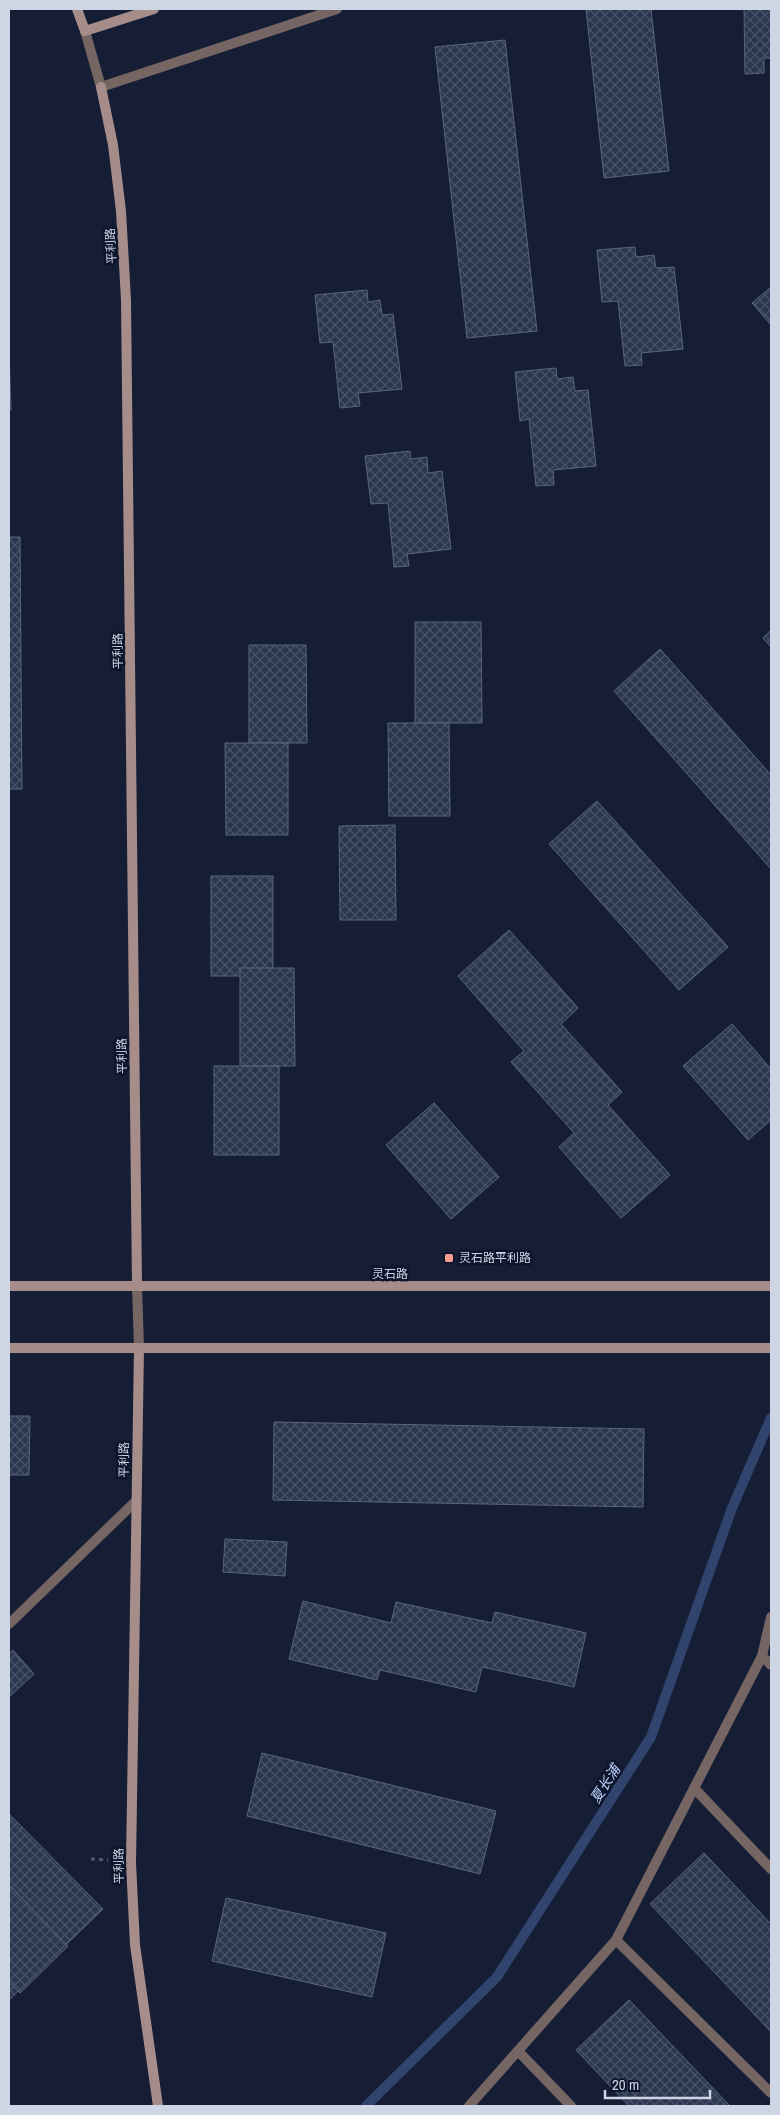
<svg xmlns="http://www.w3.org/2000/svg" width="780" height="2115" viewBox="0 0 780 2115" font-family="'Archivo Narrow','Noto Sans SC',sans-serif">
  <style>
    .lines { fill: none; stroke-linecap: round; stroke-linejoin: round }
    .stream { stroke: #31446e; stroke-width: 10 }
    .building { fill: url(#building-cross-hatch); stroke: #596581 }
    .path { stroke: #545c71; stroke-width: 3; stroke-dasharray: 4 4; stroke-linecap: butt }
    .lane { stroke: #756563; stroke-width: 10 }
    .street { stroke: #756563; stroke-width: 10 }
    .secondary { stroke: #a78d8a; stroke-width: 10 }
    .poi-dot { fill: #f59c90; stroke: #0c152b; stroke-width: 2 }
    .labels { text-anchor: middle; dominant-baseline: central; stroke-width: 5; stroke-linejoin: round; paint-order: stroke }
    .street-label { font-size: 12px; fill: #ced6e6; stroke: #0c152b }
    .poi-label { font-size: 12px; fill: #ced6e6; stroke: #0c152b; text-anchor: start }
    .water-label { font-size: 14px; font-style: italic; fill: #bbcffa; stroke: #0c152b }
  </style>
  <defs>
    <pattern id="building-cross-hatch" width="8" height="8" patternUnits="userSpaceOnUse" patternTransform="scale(1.25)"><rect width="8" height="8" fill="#2b364f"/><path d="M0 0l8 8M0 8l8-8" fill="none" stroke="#495268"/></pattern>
  </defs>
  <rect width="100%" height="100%" fill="#151e35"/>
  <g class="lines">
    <path class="stream" d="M 366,2106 L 497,1977 L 651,1737 L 732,1508 L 771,1418"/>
  </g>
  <g class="building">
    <path d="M 586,9 L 651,9 L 669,171 L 604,178 Z"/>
    <path d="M 744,9 L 771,9 L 771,58 L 764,58 L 764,73 L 745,74 Z"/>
    <path d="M 505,40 L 537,331 L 467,338 L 435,47 Z"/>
    <path d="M 635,247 L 636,257 L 654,255 L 656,268 L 674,267 L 683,349 L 641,353 L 642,365 L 625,366 L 618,301 L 602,302 L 597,250 Z"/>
    <path d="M 771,287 L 771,325 L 752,303 Z"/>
    <path d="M 367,290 L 368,302 L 380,300 L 382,315 L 393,314 L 402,389 L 358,393 L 360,406 L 340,408 L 333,342 L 320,343 L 315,295 Z"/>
    <path d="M 9,350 L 11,410 L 9,410 Z"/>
    <path d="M 556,368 L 557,379 L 573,377 L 575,391 L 588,390 L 596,466 L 553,470 L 554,485 L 536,486 L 529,419 L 520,421 L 515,372 Z"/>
    <path d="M 410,451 L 411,459 L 427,457 L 428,473 L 442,471 L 451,549 L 407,554 L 409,566 L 394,567 L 388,503 L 371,504 L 365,456 Z"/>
    <path d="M 9,537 L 20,537 L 22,789 L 9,789 Z"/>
    <path d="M 415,622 L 481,622 L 482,723 L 415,723 Z"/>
    <path d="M 771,630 L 771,647 L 763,638 Z"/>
    <path d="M 249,645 L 306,645 L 307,743 L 249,743 Z"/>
    <path d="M 660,649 L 771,775 L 771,869 L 614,691 Z"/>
    <path d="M 388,723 L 449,723 L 450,816 L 389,816 Z"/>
    <path d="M 225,743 L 288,743 L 288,835 L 226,835 Z"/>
    <path d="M 597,801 L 728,947 L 679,990 L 549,844 Z"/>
    <path d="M 395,825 L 396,920 L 340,920 L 339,826 Z"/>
    <rect x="211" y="876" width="62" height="100"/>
    <path d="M 509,930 L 578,1008 L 561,1024 L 622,1092 L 608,1105 L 670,1175 L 621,1218 L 559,1147 L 574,1133 L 511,1062 L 524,1051 L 458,976 Z"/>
    <path d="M 240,968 L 294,968 L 295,1066 L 240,1066 Z"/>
    <path d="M 732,1024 L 771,1069 L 771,1120 L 748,1140 L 683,1066 Z"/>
    <rect x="214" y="1066" width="65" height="89"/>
    <path d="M 434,1103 L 499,1177 L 451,1219 L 386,1145 Z"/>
    <path d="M 9,1416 L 30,1416 L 29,1475 L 9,1475 Z"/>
    <path d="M 274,1422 L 644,1429 L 643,1507 L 273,1500 Z"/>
    <path d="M 225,1539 L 287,1542 L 285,1576 L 223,1572 Z"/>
    <path d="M 303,1601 L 391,1623 L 396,1602 L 492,1623 L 495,1612 L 586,1633 L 574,1687 L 482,1667 L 476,1692 L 380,1670 L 377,1680 L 289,1659 Z"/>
    <path d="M 13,1650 L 34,1674 L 9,1697 L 9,1654 Z"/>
    <path d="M 262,1753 L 496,1811 L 480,1874 L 247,1816 Z"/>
    <path d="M 9,1814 L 103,1909 L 9,2000 Z"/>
    <path d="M 704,1853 L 771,1924 L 771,2032 L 650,1904 Z"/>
    <path d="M 9,1885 L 68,1946 L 20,1993 L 9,1982 Z"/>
    <path d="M 226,1898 L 386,1933 L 372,1997 L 212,1961 Z"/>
    <path d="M 629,2000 L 730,2106 L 629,2106 L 576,2050 Z"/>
  </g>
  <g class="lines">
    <path class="path" d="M 91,1859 L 108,1860"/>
    <path class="lane" d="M 101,87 L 337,9"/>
    <g class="street">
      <path d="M 85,31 L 101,87"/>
      <path d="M 137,1286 L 139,1348"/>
      <path d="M 9,1624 L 136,1501"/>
      <path d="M 762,1656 L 771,1665"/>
      <path d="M 694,1788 L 771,1869"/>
      <path d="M 616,1940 L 771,2093"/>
      <path d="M 518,2051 L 571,2106"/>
      <path d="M 469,2106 L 616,1940 L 762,1656 L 771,1617"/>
    </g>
    <g class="secondary">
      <path d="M 77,9 L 85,31 L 154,9"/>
      <path d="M 101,87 L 113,145 L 121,211 L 126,300 L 137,1286"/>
      <path d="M 9,1286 L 771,1286"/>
      <path d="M 9,1348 L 771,1348"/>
      <path d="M 139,1348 L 131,1863 L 135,1945 L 158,2106"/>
    </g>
  </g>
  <rect class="poi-dot" x="444" y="1253" width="10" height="10" rx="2.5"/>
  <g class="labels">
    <g class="street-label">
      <text transform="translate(111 246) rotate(-93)">平利路</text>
      <text transform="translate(118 651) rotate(-91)">平利路</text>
      <text transform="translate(122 1056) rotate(-91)">平利路</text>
      <text x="390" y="1274">灵石路</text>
      <text transform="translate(124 1460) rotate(-89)">平利路</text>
      <text transform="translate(119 1866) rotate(-91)">平利路</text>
    </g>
    <g class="poi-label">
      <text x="459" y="1258">灵石路平利路</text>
    </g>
    <g class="water-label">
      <text transform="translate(605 1784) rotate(-57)">夏长浦</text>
    </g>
  </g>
  <rect width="780" height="2115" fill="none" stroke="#ced6e6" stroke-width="20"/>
  <path d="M605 2090v8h105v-8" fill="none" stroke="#ced6e6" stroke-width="2.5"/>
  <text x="612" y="2090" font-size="15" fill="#ced6e6" stroke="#0c152b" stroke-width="4" paint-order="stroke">20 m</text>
</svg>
